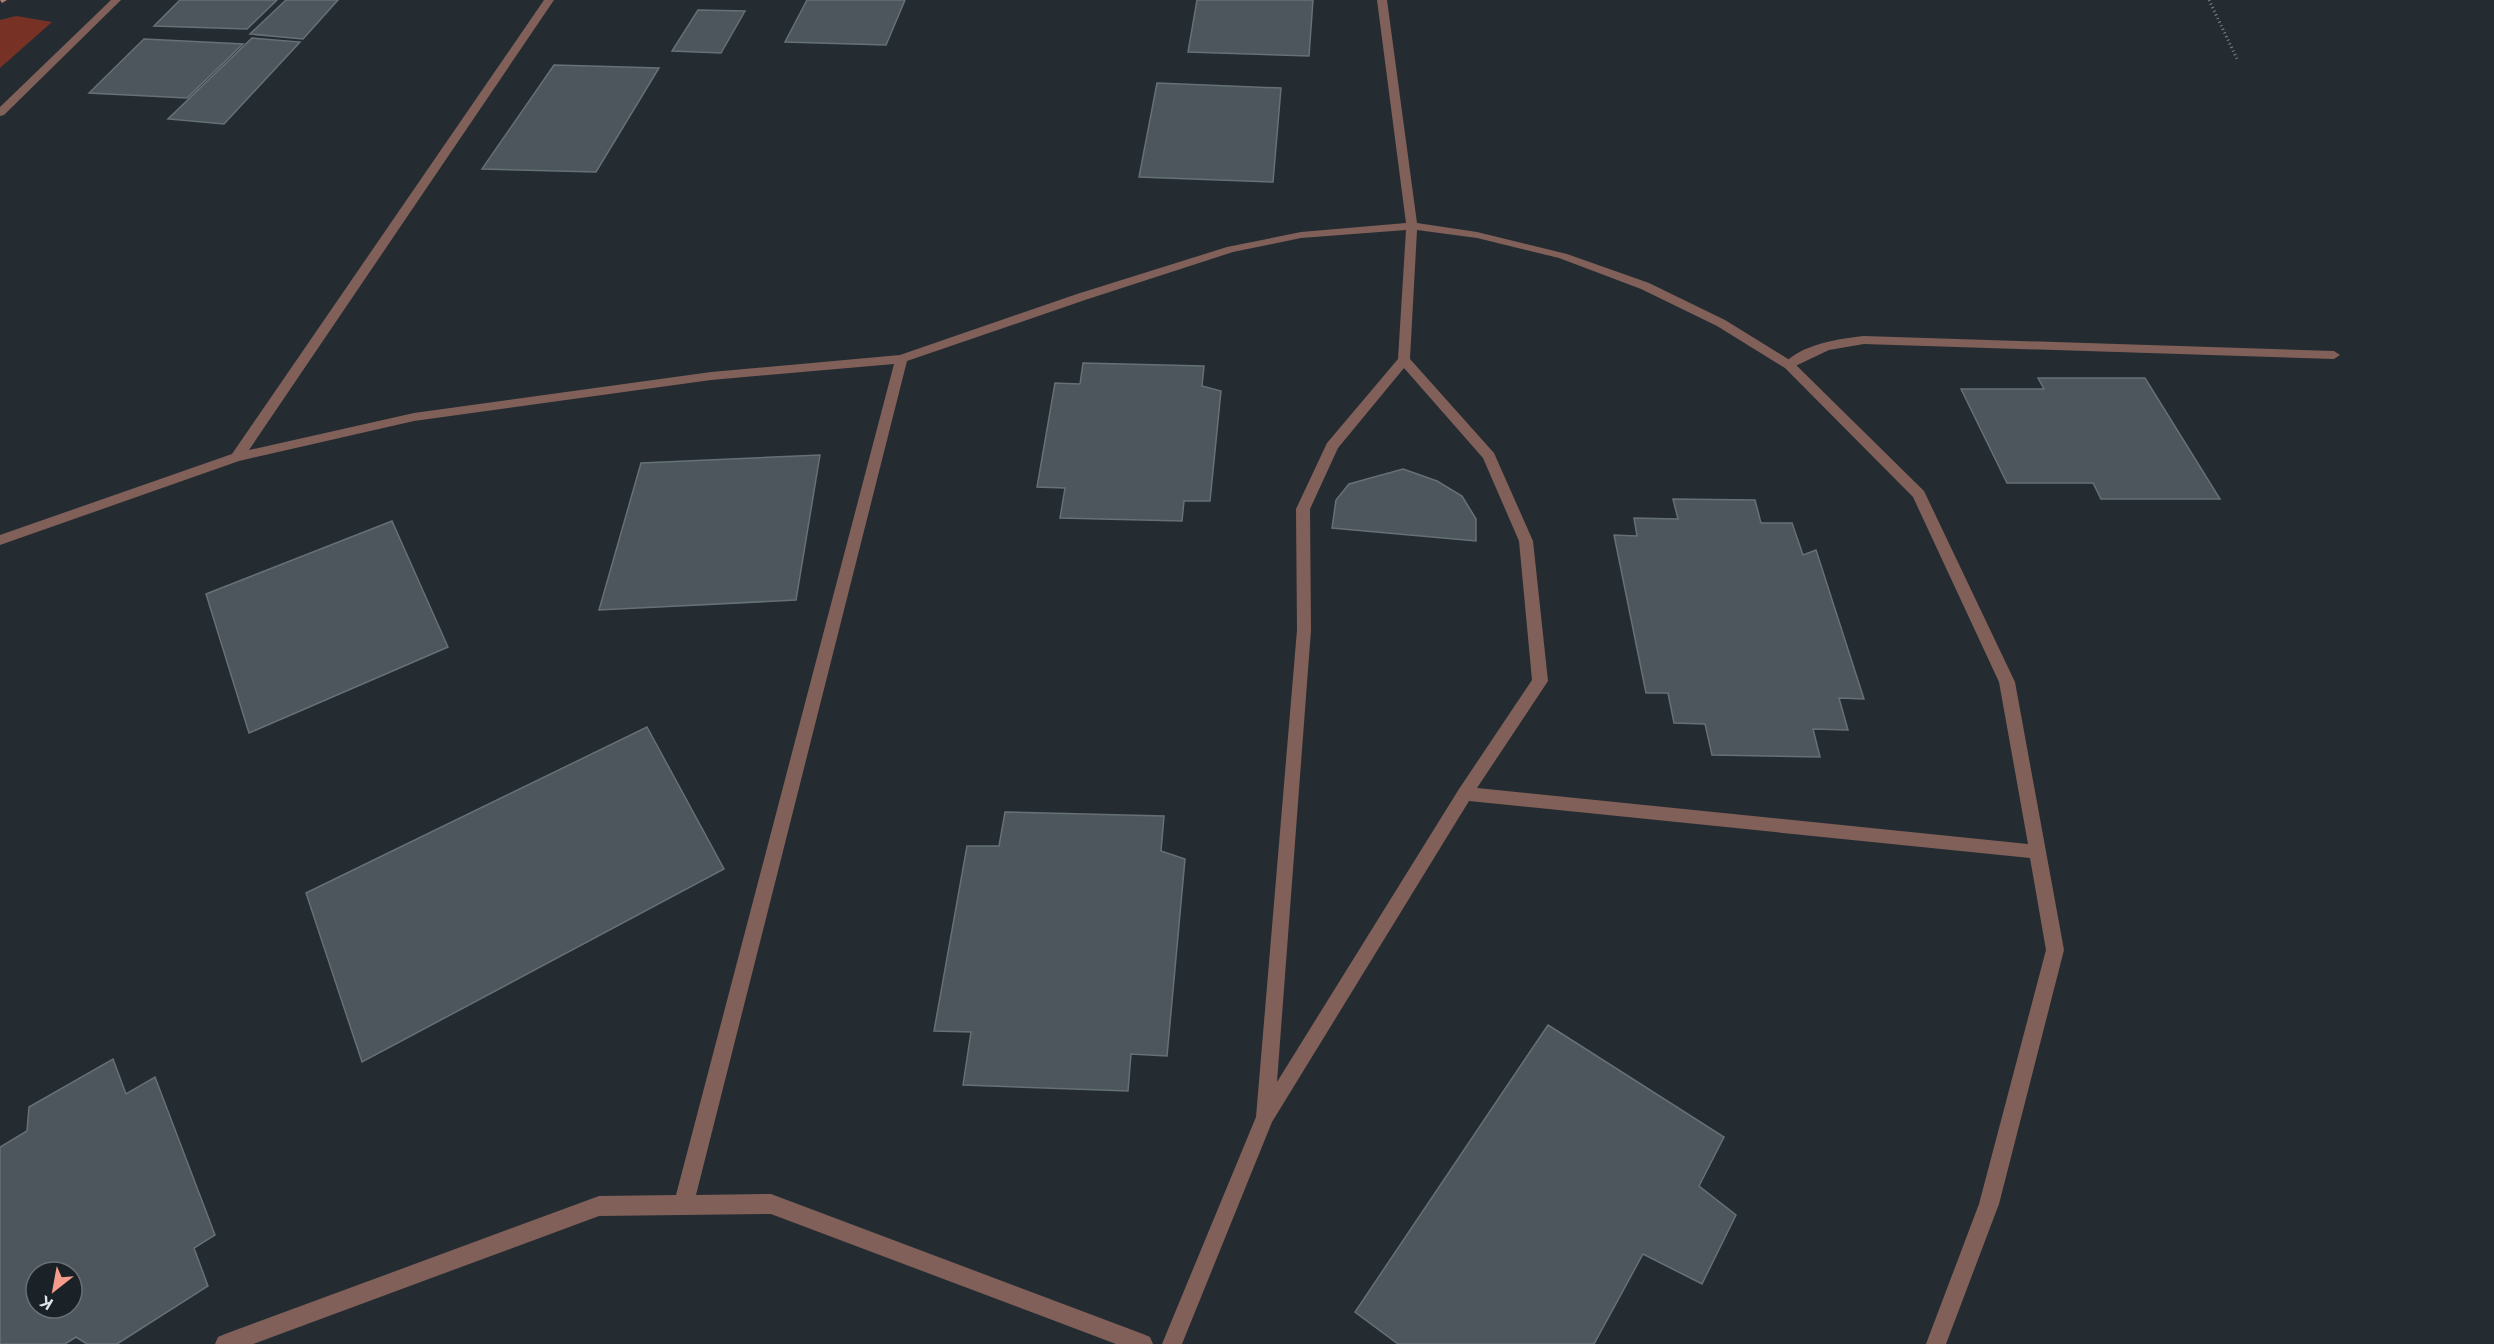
<svg xmlns="http://www.w3.org/2000/svg" width="2494" height="1344" viewBox="0 0 2494 1344" font-family="Inter,sans-serif">
  <style>
    .green { fill: #773125 }
    .building { fill: #4d565d; stroke: #667077; stroke-width: 1.5; fill-rule: evenodd }
    .lines { fill: none; stroke-linecap: round; stroke-linejoin: round }
    .path { stroke: #80868b; stroke-width: 3; stroke-dasharray: 1 3; stroke-linecap: butt }
    .lane { fill: #816059; fill-rule: evenodd }
    .street { fill: #816059; fill-rule: evenodd }
    .secondary { fill: #b27d72; fill-rule: evenodd }
  </style>
  <rect width="100%" height="100%" fill="#242c32"/>
  <path class="green" d="M 16,16 L 52,22 L 0,68 L 0,20 Z"/>
  <g class="building">
    <path d="M 180,0 L 277,0 L 247,29 L 154,26 Z"/>
    <path d="M 286,0 L 338,0 L 303,39 L 250,34 Z"/>
    <path d="M 807,0 L 905,0 L 886,45 L 785,42 Z"/>
    <path d="M 1197,0 L 1313,0 L 1309,56 L 1188,52 Z"/>
    <path d="M 698,10 L 745,11 L 721,53 L 672,51 Z"/>
    <path d="M 252,38 L 300,42 L 224,124 L 168,119 Z"/>
    <path d="M 144,39 L 243,44 L 187,98 L 89,93 Z"/>
    <path d="M 554,65 L 659,68 L 596,172 L 482,169 Z"/>
    <path d="M 1157,83 L 1281,88 L 1273,182 L 1139,177 Z"/>
    <path d="M 1083,363 L 1204,366 L 1202,386 L 1221,391 L 1210,501 L 1184,501 L 1182,521 L 1060,518 L 1065,488 L 1037,487 L 1055,383 L 1080,384 Z"/>
    <path d="M 2038,378 L 2145,378 L 2220,499 L 2101,499 L 2093,483 L 2007,483 L 1961,389 L 2044,389 Z"/>
    <path d="M 820,455 L 796,600 L 599,610 L 641,463 Z"/>
    <path d="M 1403,469 L 1437,481 L 1462,496 L 1476,519 L 1476,541 L 1332,528 L 1336,500 L 1349,484 Z"/>
    <path d="M 1673,499 L 1755,500 L 1761,523 L 1792,523 L 1803,555 L 1816,550 L 1864,699 L 1839,698 L 1848,730 L 1813,729 L 1820,757 L 1712,755 L 1705,724 L 1674,723 L 1668,693 L 1646,693 L 1614,535 L 1637,536 L 1634,518 L 1678,519 Z"/>
    <path d="M 392,521 L 448,647 L 249,733 L 206,594 Z"/>
    <path d="M 647,727 L 724,869 L 362,1062 L 306,893 Z"/>
    <path d="M 1005,812 L 1164,816 L 1161,851 L 1185,859 L 1167,1056 L 1131,1054 L 1128,1091 L 963,1085 L 971,1032 L 934,1031 L 967,846 L 999,846 Z"/>
    <path d="M 1548,1025 L 1724,1137 L 1699,1186 L 1736,1215 L 1702,1284 L 1643,1254 L 1594,1344 L 1398,1344 L 1355,1312 Z"/>
    <path d="M 113,1059 L 126,1094 L 155,1077 L 215,1235 L 194,1248 L 208,1286 L 117,1344 L 87,1344 L 76,1337 L 65,1344 L 0,1344 L 0,1147 L 27,1131 L 29,1107 ZM 36,1272 L 72,1272 L 72,1308 L 36,1308 Z"/>
  </g>
  <g class="lines">
    <path class="path" d="M 2209,0 L 2238,61"/>
    <path class="lane" d="M 1864,336 L 2334,351 L 2340,355 L 2334,359 L 1864,344 L 1829,350 L 1789,369 L 1783,365 C 1801,344 1838,339 1864,336 Z"/>
    <g class="street">
      <path d="M 111,0 L 121,0 L 4,115 L 0,116 L 0,107 Z"/>
      <path d="M 544,0 L 554,0 L 249,450 L 414,413 L 711,372 L 900,355 L 1077,294 L 1227,247 L 1301,232 L 1406,223 L 1377,0 L 1387,0 L 1417,223 L 1477,232 L 1567,254 L 1649,283 L 1725,320 L 1793,362 L 1924,491 L 2015,682 L 2064,950 L 1999,1204 L 1946,1344 L 1926,1344 L 1979,1204 L 2046,950 L 2030,858 L 1469,801 L 1272,1122 L 1182,1344 L 1162,1344 L 1256,1117 L 1297,630 L 1296,509 L 1327,443 L 1398,359 L 1406,230 L 1301,238 L 1233,252 L 1085,300 L 907,361 L 696,1195 L 771,1194 L 1143,1334 L 1150,1337 L 1153,1344 L 1116,1344 L 771,1214 L 599,1216 L 253,1344 L 215,1344 L 218,1337 L 225,1334 L 599,1196 L 676,1195 L 894,364 L 711,380 L 414,421 L 239,461 L 0,545 L 0,535 L 232,454 ZM 1417,230 L 1477,238 L 1559,258 L 1641,289 L 1717,326 L 1785,368 L 1913,497 L 1999,682 L 2028,844 L 1477,788 L 1548,681 L 1533,541 L 1494,453 L 1410,359 ZM 1404,368 L 1483,458 L 1519,541 L 1532,680 L 1459,789 L 1277,1082 L 1311,630 L 1310,509 L 1338,448 Z"/>
    </g>
    <path class="secondary" d="M 0,0 L 7,0 L 2,3 Z"/>
  </g>
  <g transform="translate(54 1290) rotate(211)"><circle r="28" fill="#1a2228" stroke="#697075" stroke-width="1.5"/>
  <path d="M0-4.5L10 22L0 15L-10 22Z" fill="#f49d8c"/>
  <text y="-9" font-size="16" font-weight="bold" text-anchor="middle" fill="#e0e5e9">K</text>
  </g>
</svg>
